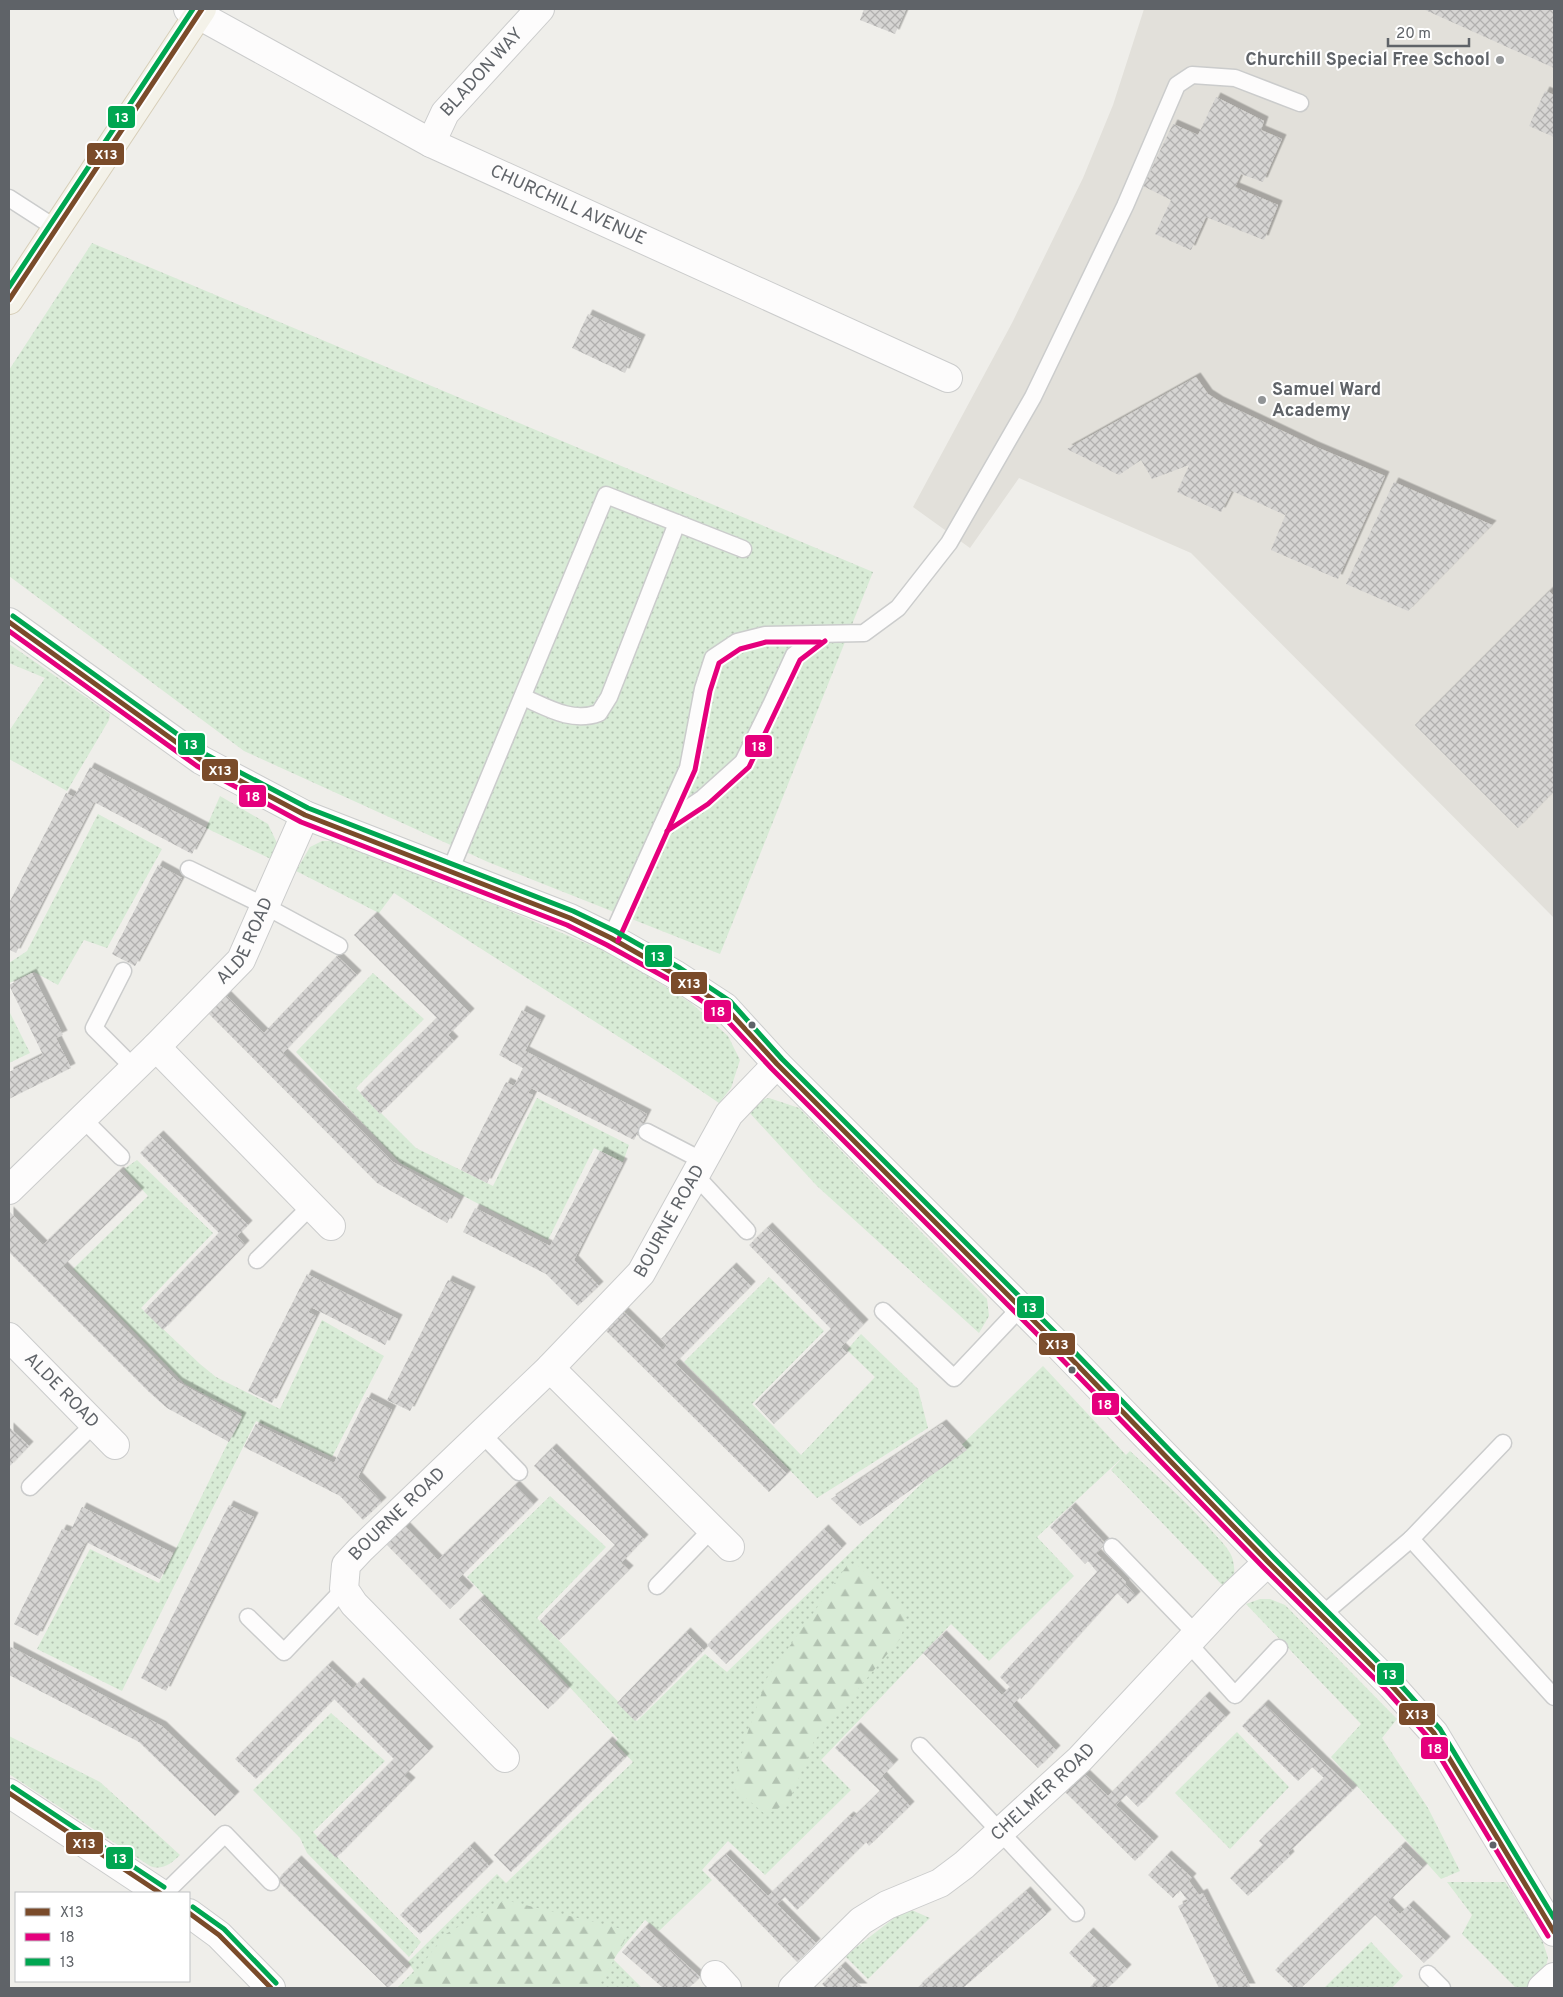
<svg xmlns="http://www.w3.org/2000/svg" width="1563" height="1997" viewBox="0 0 1563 1997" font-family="Overpass,sans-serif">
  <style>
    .education { fill: #e2e0da }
    .grass { fill: url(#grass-dots) }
    .forest { fill: url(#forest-firs) }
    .building { fill: url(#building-cross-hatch); filter: url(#shadow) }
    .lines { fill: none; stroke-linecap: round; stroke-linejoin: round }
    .service-casing { stroke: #cbcccc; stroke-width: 19 }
    .minor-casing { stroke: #cbcccc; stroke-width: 30 }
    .tertiary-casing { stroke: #cbcccc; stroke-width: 30 }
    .primary-casing { stroke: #d7ceb8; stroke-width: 30 }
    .service { stroke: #fdfcfc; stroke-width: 16 }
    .minor { stroke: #fdfcfc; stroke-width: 28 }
    .tertiary { stroke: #fdfcfc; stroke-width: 28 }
    .primary { stroke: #f4f2e9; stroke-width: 28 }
    .bus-1-casing { stroke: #fff; stroke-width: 9 }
    .bus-2-casing { stroke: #fff; stroke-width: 9 }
    .bus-3-casing { stroke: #fff; stroke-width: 9 }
    .bus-1 { stroke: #7a4b2a; stroke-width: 5 }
    .bus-2 { stroke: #e5007d; stroke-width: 5 }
    .bus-3 { stroke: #00a651; stroke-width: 5 }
    .poi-dot { fill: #919496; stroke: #fff; stroke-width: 2 }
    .bus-dot { fill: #5f6368; stroke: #fff; stroke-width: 2 }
    .labels { text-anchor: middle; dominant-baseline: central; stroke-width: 4; stroke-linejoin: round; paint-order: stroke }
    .poi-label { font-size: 18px; font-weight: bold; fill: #5f6368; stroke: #fff; text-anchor: end }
    .street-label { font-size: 18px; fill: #5f6368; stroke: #fff }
    .line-badge { stroke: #fff; stroke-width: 2 }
    .badge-label { font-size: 14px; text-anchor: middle; font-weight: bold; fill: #fff }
  </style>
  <defs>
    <pattern id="grass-dots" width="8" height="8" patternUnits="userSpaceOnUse" patternTransform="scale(1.25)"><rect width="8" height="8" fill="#d8ebd6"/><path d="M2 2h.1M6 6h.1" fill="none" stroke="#b2c2b1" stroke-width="1.8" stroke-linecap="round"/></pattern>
    <pattern id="forest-firs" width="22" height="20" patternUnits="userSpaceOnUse" patternTransform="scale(1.25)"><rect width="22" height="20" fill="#d8ebd6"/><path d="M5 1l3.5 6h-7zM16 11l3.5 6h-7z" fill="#b2c2b1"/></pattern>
    <pattern id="building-cross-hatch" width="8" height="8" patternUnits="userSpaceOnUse" patternTransform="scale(1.25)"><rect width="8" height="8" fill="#d6d5d3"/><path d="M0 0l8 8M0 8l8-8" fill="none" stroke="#b1b0af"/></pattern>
    <filter id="shadow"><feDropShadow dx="4.5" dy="-4.5" stdDeviation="0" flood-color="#0004"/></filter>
  </defs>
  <rect width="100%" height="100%" fill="#efeeea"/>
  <path class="education" d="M 1144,9 L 1554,9 L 1554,918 L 1191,553 L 1019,478 L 970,548 L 913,507 L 1012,323 L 1083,178 L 1113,105 Z"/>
  <g class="grass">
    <path d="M 92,243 L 873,572 L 720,954 L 488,862 L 244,751 L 9,576 L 9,370 Z"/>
    <path d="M 9,644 L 110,714 L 109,720 L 67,791 L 9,759 L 9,731 L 45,678 L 9,663 Z"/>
    <path d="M 220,796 L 268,824 L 277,843 L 273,860 L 206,828 Z"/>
    <path d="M 98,814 L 162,849 L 107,948 L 84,940 L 58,985 L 34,972 L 9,983 L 9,963 L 27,951 Z"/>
    <path d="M 322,841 L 342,841 L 619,957 L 691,1003 L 728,1036 L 740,1060 L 731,1088 L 719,1103 L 669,1069 L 394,893 L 379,913 L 296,871 L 310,847 Z"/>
    <path d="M 373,973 L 424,1019 L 356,1088 L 416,1148 L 493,1186 L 537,1098 L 629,1145 L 623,1162 L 594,1148 L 548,1240 L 400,1163 L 296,1052 Z"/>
    <path d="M 9,1011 L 30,1053 L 9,1063 Z"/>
    <path d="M 769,1098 L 799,1108 L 987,1299 L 989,1316 L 979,1333 L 817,1186 L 747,1110 L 756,1101 Z"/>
    <path d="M 137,1160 L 213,1233 L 141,1308 L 200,1364 L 216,1377 L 280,1409 L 322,1320 L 384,1356 L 332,1457 L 256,1421 L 122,1691 L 37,1649 L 90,1549 L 159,1583 L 242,1414 L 185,1384 L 73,1269 L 148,1196 L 124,1169 Z"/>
    <path d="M 769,1277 L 824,1331 L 752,1404 L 801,1455 L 875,1377 L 847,1350 L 861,1334 L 918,1389 L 928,1428 L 817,1498 L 684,1362 Z"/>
    <path d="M 1043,1366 L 1126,1455 L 1130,1451 C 1158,1477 1186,1501 1211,1530 C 1218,1538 1228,1547 1232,1557 C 1236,1570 1235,1580 1227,1590 L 1111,1470 L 1123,1457 L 1037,1537 L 1074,1576 L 989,1661 L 951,1624 L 821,1760 L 851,1790 L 765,1875 L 728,1841 L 702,1870 L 712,1880 L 659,1931 L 645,1920 L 613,1959 L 642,1988 L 397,1988 L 414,1971 L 408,1962 L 497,1874 L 506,1883 L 633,1762 L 615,1743 L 618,1739 L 467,1577 L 550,1496 L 606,1547 L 537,1618 L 637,1721 L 705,1654 L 727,1672 Z"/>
    <path d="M 1260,1599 L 1270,1599 L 1285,1605 L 1397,1719 L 1382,1738 L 1428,1808 L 1460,1871 L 1441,1879 L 1331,1757 L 1361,1724 L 1246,1604 Z"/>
    <path d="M 331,1713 L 385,1761 L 313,1832 L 421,1942 L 409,1957 L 307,1853 L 300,1838 L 253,1790 Z"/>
    <path d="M 1237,1732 L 1289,1787 L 1230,1849 L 1175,1793 Z"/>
    <path d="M 9,1736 L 100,1782 L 180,1855 C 172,1863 162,1871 150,1866 L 9,1774 Z"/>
    <path d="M 1447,1882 L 1505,1882 L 1542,1939 L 1548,1958 L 1543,1978 L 1527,1988 L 1516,1988 L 1462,1934 L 1472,1915 Z"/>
    <path d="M 907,1908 L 930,1918 L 868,1979 L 845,1956 Z"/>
    <path d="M 1371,1942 L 1403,1976 L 1392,1988 L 1324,1988 Z"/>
  </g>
  <g class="forest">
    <path d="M 848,1564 L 856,1564 L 907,1613 L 901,1638 L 814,1741 L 789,1802 L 766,1815 L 733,1787 L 746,1737 L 767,1678 Z"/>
    <path d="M 505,1900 L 630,1931 L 598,1988 L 405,1988 L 444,1935 Z"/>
  </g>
  <g class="building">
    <path d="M 864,9 L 906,9 L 895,34 L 860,20 Z"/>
    <path d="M 1423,9 L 1554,9 L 1554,68 Z"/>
    <path d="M 1545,91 L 1554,95 L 1554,137 L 1529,126 Z"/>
    <path d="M 1216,97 L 1264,121 L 1261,130 L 1282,139 L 1263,182 L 1241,174 L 1235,187 L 1278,205 L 1264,240 L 1206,217 L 1191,250 L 1155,234 L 1171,200 L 1143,186 L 1173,124 L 1198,135 Z"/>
    <path d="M 588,314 L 641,339 L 625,373 L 572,348 Z"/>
    <path d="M 1196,377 L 1208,394 L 1219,401 L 1314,446 L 1385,476 L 1338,579 L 1271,550 L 1290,504 L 1285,515 L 1232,491 L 1221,512 L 1177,492 L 1196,450 L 1189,465 L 1152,479 L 1141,460 L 1119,475 L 1067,449 Z"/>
    <path d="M 1394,482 L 1492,525 L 1408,611 L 1346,584 Z"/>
    <path d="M 1549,591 L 1554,596 L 1554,791 L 1518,828 L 1415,725 Z"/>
    <path d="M 90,767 L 206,828 L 192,854 L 94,802 L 16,953 L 10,950 L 9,952 L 9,903 L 66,793 L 74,797 Z"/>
    <path d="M 158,865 L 182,878 L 135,966 L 112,954 Z"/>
    <path d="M 373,916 L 470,1013 L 448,1035 L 454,1041 L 380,1114 L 360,1093 L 437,1018 L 354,935 Z"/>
    <path d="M 337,956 L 357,975 L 283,1053 L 393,1162 L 460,1200 L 447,1223 L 377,1183 L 208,1013 L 226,995 L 264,1033 Z"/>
    <path d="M 32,973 L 63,1035 L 56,1038 L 71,1068 L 9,1099 L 9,1072 L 43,1055 L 9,985 Z"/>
    <path d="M 522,1010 L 541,1020 L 525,1051 L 647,1114 L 634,1140 L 531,1088 L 528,1093 L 533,1095 L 487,1183 L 461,1170 L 506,1082 L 514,1086 L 523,1068 L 499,1055 Z"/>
    <path d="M 159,1135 L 248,1225 L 237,1236 L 245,1245 L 163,1330 L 144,1311 L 219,1233 L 140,1153 Z"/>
    <path d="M 600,1151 L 623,1163 L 574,1260 L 599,1286 L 578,1306 L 546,1274 L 463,1232 L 475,1208 L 550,1246 Z"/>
    <path d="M 119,1171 L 140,1192 L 63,1266 L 178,1382 L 242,1417 L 229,1442 L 167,1408 L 149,1392 L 9,1252 L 9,1211 L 43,1245 Z"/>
    <path d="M 768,1227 L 864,1324 L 841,1347 L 847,1353 L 774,1424 L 755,1404 L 831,1329 L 749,1245 Z"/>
    <path d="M 732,1267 L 751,1286 L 675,1363 L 787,1474 L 769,1492 L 599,1324 L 617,1305 L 663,1350 L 667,1345 L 661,1339 Z"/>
    <path d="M 307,1274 L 398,1319 L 385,1345 L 311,1307 L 308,1312 L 316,1316 L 272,1403 L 248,1391 Z"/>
    <path d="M 448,1280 L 471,1291 L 410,1411 L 387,1400 Z"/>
    <path d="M 367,1397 L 392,1410 L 358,1477 L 382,1502 L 363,1520 L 340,1496 L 244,1447 L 256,1424 L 334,1463 Z"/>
    <path d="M 942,1424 L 967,1450 L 860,1526 L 831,1499 Z"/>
    <path d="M 9,1427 L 29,1446 L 9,1467 Z"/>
    <path d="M 552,1448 L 644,1539 L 621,1563 L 629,1570 L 559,1640 L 540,1621 L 615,1545 L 534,1466 Z"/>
    <path d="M 515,1485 L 534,1504 L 458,1579 L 469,1590 L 450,1609 L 382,1540 L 401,1522 L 438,1560 Z"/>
    <path d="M 229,1505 L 254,1517 L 166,1691 L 141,1678 Z"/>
    <path d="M 82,1507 L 173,1553 L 160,1579 L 86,1542 L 38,1636 L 14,1624 L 62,1529 L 70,1532 Z"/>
    <path d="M 1071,1507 L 1106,1544 L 1096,1553 L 1126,1582 L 1125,1584 L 1136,1596 L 1128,1604 L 1117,1593 L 1021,1699 L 1020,1697 L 1012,1705 L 1056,1750 L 1038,1768 L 923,1653 L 942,1635 L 1002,1695 L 1010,1687 L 1000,1677 L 1097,1572 L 1088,1561 L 1085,1564 L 1050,1527 Z"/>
    <path d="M 824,1529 L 842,1548 L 726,1664 L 707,1645 Z"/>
    <path d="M 480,1599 L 568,1689 L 548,1709 L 459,1619 Z"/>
    <path d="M 686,1632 L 704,1650 L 635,1721 L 617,1703 Z"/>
    <path d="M 9,1646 L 162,1726 L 235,1796 L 215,1816 L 139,1742 L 9,1675 Z"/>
    <path d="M 328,1665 L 353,1689 L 359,1682 L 429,1751 L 404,1776 L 411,1782 L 336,1858 L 316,1838 L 394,1759 L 334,1699 L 256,1779 L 235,1759 Z"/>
    <path d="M 1205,1696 L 1226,1717 L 1138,1807 L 1126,1795 L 1116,1805 L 1154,1841 L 1135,1861 L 1065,1792 L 1084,1773 L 1108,1796 Z"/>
    <path d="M 1264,1704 L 1353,1790 L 1288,1853 L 1290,1856 L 1248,1896 L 1230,1878 L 1263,1845 L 1259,1841 L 1324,1778 L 1312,1767 L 1298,1781 L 1242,1726 Z"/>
    <path d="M 856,1727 L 894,1764 L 882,1776 L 910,1806 L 869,1846 L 866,1842 L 797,1910 L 785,1897 L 777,1904 L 816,1943 L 797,1962 L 708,1870 L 726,1854 L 768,1896 L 849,1816 L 852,1818 L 880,1791 L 835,1748 Z"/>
    <path d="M 608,1741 L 625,1758 L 511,1872 L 494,1855 Z"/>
    <path d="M 470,1846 L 489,1866 L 420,1934 L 400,1915 Z"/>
    <path d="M 1401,1846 L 1423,1868 L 1388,1902 L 1400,1914 L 1409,1905 L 1446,1941 L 1424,1963 L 1375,1915 L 1301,1988 L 1294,1988 L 1275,1970 Z"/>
    <path d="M 1167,1855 L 1192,1878 L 1189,1881 L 1199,1895 L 1203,1893 L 1251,1988 L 1219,1988 L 1178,1906 L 1188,1901 L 1180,1890 L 1173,1898 L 1148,1875 Z"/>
    <path d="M 297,1860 L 407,1969 L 388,1988 L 277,1880 Z"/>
    <path d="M 1026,1891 L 1047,1914 L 963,1988 L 917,1988 Z"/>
    <path d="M 645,1927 L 700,1977 L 689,1988 L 663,1988 L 622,1952 Z"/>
    <path d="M 1089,1932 L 1127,1969 L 1108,1988 L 1089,1988 L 1097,1980 L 1069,1953 Z"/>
    <path d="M 841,1966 L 863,1988 L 826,1988 L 822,1984 Z"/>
  </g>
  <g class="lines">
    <defs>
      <g id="service">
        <path d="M 9,198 L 57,229"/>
        <path d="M 523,697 C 548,708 572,723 599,713 L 609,697 L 677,523"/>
        <path d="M 662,826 L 703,798 L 743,762 L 771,705 L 794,655 L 820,635"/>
        <path d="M 189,869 L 265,906 L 339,946"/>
        <path d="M 450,871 L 606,495 L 743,549"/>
        <path d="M 611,938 L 688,768 L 703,689 L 713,658 L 737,642 L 765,635 L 864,633 L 898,608 L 949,543 L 1033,397 L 1125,206 L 1177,85 L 1192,75 L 1235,78 L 1300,103"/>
        <path d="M 123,971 L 94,1028 L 134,1068"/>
        <path d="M 82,1118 L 121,1157"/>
        <path d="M 647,1132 L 703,1161"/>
        <path d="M 695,1175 L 747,1231"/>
        <path d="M 257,1260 L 311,1206"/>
        <path d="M 883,1311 L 954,1378 L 1021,1307"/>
        <path d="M 481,1433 L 519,1472"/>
        <path d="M 30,1487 L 94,1424"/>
        <path d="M 1411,1539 L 1554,1697"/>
        <path d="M 1112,1547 L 1196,1634"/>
        <path d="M 657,1586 L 712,1529"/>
        <path d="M 1322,1615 L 1411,1539 L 1503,1443"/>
        <path d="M 248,1617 L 284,1652 L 344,1589"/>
        <path d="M 1188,1643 L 1235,1695 L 1279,1648"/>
        <path d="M 920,1746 L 1076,1913"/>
        <path d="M 165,1893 L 225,1834 L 271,1882"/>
        <path d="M 1428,1974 L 1442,1988"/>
      </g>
      <g id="minor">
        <path id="s1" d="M 188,9 L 431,143 L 948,378"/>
        <path id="s2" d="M 431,143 L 445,113 L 540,9"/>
        <path d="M 156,1047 L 331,1226"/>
        <path id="s3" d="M 9,1190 L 156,1047 L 241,960 L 305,815"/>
        <path id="s4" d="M 9,1337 L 115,1445"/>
        <path d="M 550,1368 L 730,1547"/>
        <path id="s5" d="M 505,1758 L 354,1604 L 344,1589 L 346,1565 L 360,1550 L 550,1368 L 641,1273 L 729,1114 L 777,1064"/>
        <path d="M 715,1975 L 727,1988"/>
        <path id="s6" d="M 793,1988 L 861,1921 L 887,1905 L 940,1883 L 964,1865 L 1080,1759 L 1230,1598 L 1268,1562"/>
        <path d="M 1542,1988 L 1554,1977"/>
      </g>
      <g id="tertiary">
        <path d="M 9,622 L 201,760 L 305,815 L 570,918 L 611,938 L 676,975 L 725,1007 L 777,1064 L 1057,1344 L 1268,1562 L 1392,1686 L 1434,1733 L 1554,1932"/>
        <path d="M 9,1793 L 160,1893"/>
        <path d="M 189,1913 L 219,1935 L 271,1988"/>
      </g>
      <path id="primary" d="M 9,300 L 202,9"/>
    </defs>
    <use href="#service" class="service-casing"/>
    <use href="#minor" class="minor-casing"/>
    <use href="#tertiary" class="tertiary-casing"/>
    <use href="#primary" class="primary-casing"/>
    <use href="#service" class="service"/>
    <use href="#minor" class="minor"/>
    <use href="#tertiary" class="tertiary"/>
    <use href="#primary" class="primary"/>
    <defs>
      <g id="bus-1">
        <path d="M 9,300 L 202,9"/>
        <path d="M 9,622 L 201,760 L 305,815 L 570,918 L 611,938 L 676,975 L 725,1007 L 777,1064 L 1057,1344 L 1268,1562 L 1392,1686 L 1434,1733 L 1554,1932"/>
        <path d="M 9,1793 L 160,1893"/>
        <path d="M 189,1913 L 219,1935 L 271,1988"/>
      </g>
      <g id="bus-2">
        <path d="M 9,631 L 197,766 L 301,822 L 567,925 L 607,945 L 672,981 L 720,1013 L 772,1069 L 1052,1349 L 1263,1567 L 1387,1691 L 1428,1737 L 1548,1936"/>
        <path d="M 667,831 L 708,804 L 749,767 L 800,660 L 825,641"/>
        <path d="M 618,941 L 695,770 L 710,691 L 719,663 L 740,649 L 766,642 L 820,642"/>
      </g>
      <g id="bus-3">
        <path d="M 9,287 L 193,9"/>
        <path d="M 13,616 L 205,754 L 308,808 L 573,911 L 615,931 L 680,968 L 730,1001 L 782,1059 L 1062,1339 L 1273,1557 L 1397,1681 L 1440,1729 L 1554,1918"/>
        <path d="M 13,1787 L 164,1887"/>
        <path d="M 193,1907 L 224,1929 L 276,1983"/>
      </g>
    </defs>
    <use href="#bus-1" class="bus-1-casing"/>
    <use href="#bus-2" class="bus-2-casing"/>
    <use href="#bus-3" class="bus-3-casing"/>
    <use href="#bus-1" class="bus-1"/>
    <use href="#bus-2" class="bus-2"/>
    <use href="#bus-3" class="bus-3"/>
  </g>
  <g class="poi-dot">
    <circle cx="1500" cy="60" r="5"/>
    <circle cx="1262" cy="400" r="5"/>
  </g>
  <g class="bus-dot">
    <circle cx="752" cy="1025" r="4.5"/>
    <circle cx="1072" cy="1370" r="4.5"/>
    <circle cx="1493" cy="1845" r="4.5"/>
  </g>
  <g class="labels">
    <g class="poi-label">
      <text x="1490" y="60">Churchill Special Free School</text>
      <text x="1272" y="390" text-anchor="start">Samuel Ward<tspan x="1272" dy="21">Academy</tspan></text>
    </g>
    <g class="street-label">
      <text stroke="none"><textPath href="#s2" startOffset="88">BLADON WAY</textPath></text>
      <text stroke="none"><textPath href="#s1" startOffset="428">CHURCHILL AVENUE</textPath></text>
      <text stroke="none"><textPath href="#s3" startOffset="345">ALDE ROAD</textPath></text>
      <text stroke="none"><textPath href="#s5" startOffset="732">BOURNE ROAD</textPath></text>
      <text stroke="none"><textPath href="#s4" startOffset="75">ALDE ROAD</textPath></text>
      <text stroke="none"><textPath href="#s5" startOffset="330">BOURNE ROAD</textPath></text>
      <text stroke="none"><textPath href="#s6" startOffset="321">CHELMER ROAD</textPath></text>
    </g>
  </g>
  <g class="line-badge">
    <rect x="107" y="105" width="29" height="24" rx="5" fill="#00a651"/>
    <rect x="86" y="142" width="39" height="24" rx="5" fill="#7a4b2a"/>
    <rect x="177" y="732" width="29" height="24" rx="5" fill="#00a651"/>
    <rect x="744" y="734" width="29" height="24" rx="5" fill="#e5007d"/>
    <rect x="201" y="758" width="38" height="24" rx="5" fill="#7a4b2a"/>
    <rect x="238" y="784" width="29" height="24" rx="5" fill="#e5007d"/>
    <rect x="644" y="944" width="29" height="24" rx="5" fill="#00a651"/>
    <rect x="670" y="971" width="38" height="24" rx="5" fill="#7a4b2a"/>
    <rect x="703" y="999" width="29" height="24" rx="5" fill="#e5007d"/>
    <rect x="1016" y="1295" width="29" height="24" rx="5" fill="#00a651"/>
    <rect x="1038" y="1332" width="38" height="24" rx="5" fill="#7a4b2a"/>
    <rect x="1091" y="1392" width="29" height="24" rx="5" fill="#e5007d"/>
    <rect x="1376" y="1662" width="29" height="24" rx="5" fill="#00a651"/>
    <rect x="1398" y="1702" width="38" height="24" rx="5" fill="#7a4b2a"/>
    <rect x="1420" y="1736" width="29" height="24" rx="5" fill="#e5007d"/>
    <rect x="65" y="1831" width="39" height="24" rx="5" fill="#7a4b2a"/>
    <rect x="105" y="1846" width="29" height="24" rx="5" fill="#00a651"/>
  </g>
  <g class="badge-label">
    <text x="122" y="122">13</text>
    <text x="106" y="159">X13</text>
    <text x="191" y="749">13</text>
    <text x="759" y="751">18</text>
    <text x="220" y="775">X13</text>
    <text x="253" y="801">18</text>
    <text x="658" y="961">13</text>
    <text x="689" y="988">X13</text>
    <text x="718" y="1016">18</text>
    <text x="1030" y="1312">13</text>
    <text x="1057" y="1349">X13</text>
    <text x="1105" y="1409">18</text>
    <text x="1390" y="1679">13</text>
    <text x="1417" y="1719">X13</text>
    <text x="1435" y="1753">18</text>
    <text x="84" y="1848">X13</text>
    <text x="120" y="1863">13</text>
  </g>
  <rect width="1563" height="1997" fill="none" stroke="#5f6368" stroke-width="20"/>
  <rect x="15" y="1892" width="175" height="90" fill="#ffffff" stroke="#bfc1c3"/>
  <rect x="25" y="1908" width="25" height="8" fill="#7a4b2a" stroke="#bfc1c3"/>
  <text x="60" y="1917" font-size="15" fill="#5f6368">X13</text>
  <rect x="25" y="1933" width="25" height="8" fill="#e5007d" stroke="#bfc1c3"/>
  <text x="60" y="1942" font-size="15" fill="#5f6368">18</text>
  <rect x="25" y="1958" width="25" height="8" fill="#00a651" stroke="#bfc1c3"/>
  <text x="60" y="1967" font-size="15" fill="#5f6368">13</text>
  <path d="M1388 38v8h81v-8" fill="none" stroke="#5f6368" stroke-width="2.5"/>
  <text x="1396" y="38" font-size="15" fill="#5f6368" stroke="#ffffff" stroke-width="4" paint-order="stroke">20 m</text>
</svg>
